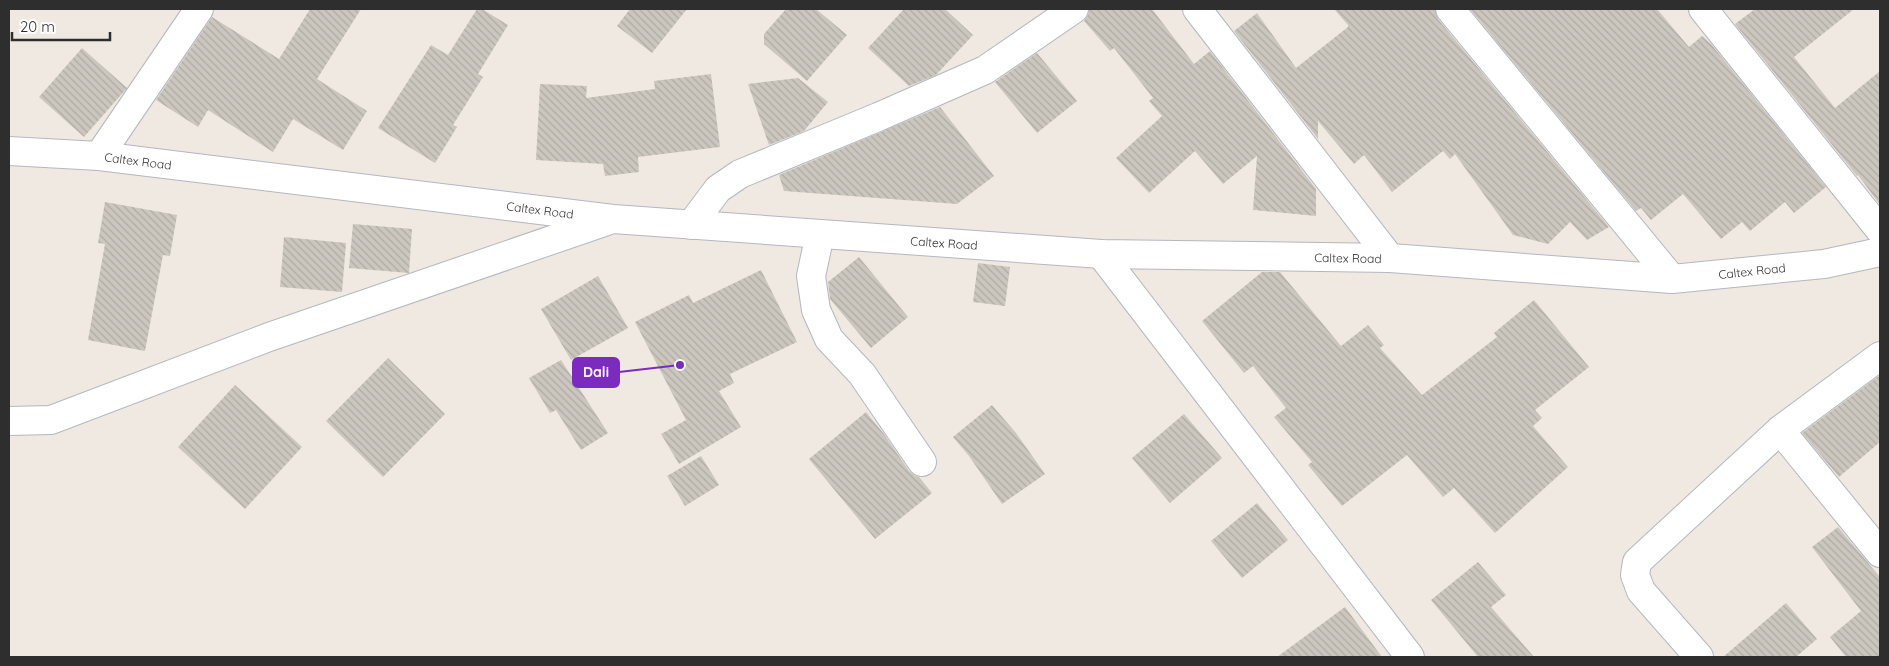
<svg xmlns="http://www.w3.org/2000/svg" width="1889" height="666" viewBox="0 0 1889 666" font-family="Quicksand,sans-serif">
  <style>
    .building { fill: url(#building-back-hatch) }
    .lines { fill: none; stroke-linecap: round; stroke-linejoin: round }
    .street-casing { stroke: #b4b7c1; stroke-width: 30 }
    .secondary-casing { stroke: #b4b7c1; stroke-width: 30 }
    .street { stroke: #fff; stroke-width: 28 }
    .secondary { stroke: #fff; stroke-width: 28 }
    .labels { text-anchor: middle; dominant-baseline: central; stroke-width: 4; stroke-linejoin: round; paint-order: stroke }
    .street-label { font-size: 12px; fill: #2e2e2e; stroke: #fff }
    .leader { fill: none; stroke: #7b2cbf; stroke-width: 2 }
    .callout-dot { fill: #7b2cbf; stroke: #fff; stroke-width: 2 }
    .callout { fill: #7b2cbf; stroke: #7b2cbf; stroke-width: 2 }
    .callout-label { font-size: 14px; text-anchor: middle; font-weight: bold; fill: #fff }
  </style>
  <defs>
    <pattern id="building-back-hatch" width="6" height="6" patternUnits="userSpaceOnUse" patternTransform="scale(1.25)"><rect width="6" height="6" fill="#cbc7bf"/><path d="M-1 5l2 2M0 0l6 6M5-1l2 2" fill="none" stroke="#afaba4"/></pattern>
  </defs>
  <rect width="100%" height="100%" fill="#efe9e1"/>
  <g class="building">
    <path d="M 310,9 L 361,9 L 317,79 L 367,111 L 343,150 L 293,119 L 273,152 L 208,110 L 198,127 L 156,100 L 212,17 L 279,59 Z"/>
    <path d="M 477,9 L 482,9 L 508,25 L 478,74 L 483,77 L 453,125 L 457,127 L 435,163 L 378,128 L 431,45 L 448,55 Z"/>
    <path d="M 630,9 L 687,9 L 652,53 L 617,26 Z"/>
    <path d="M 786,9 L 816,9 L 847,35 L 807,81 L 764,44 L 764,34 Z"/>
    <path d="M 904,9 L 945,9 L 973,35 L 936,75 L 909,86 L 868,48 Z"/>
    <path d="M 1089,9 L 1152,9 L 1194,64 L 1210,51 L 1316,189 L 1316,216 L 1253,210 L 1257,156 L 1223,184 L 1195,151 L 1149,193 L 1116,158 L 1162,116 L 1149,101 L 1153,98 L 1114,48 L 1110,51 L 1084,21 L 1088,15 Z"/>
    <path d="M 1334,9 L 1435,9 L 1438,19 L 1609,227 L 1587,240 L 1570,222 L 1548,244 L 1513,235 L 1455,154 L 1450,159 L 1443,151 L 1392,192 L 1364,155 L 1354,164 L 1318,121 L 1318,139 L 1234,31 L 1257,13 L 1296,68 L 1348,27 L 1348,25 Z"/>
    <path d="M 1470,9 L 1657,9 L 1689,47 L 1702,36 L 1711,44 L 1826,187 L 1794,213 L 1785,202 L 1750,231 L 1742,222 L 1721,239 L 1683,194 L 1651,220 L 1641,208 L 1636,211 Z"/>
    <path d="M 1755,9 L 1854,9 L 1794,57 L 1835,108 L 1880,71 L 1880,205 L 1858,175 L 1857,176 L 1735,24 Z"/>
    <path d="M 82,48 L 127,88 L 84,137 L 39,97 Z"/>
    <path d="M 1037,53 L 1077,101 L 1037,133 L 995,82 Z"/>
    <path d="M 711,74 L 720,147 L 638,157 L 639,172 L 605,176 L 603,164 L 536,160 L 540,84 L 587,86 L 586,98 L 655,89 L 654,81 Z"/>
    <path d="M 798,78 L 828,102 L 804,131 L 769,145 L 748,84 Z"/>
    <path d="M 940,107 L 994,176 L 957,204 L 784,191 L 779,175 Z"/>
    <path d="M 105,202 L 177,215 L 170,256 L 163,255 L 145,351 L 88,340 L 105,244 L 98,243 Z"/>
    <path d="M 353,224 L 412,229 L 409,273 L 349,268 Z"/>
    <path d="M 284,237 L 346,243 L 342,292 L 280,287 Z"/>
    <path d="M 859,257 L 908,317 L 871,348 L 830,299 L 828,282 Z"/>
    <path d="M 978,263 L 1010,267 L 1005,306 L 973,302 Z"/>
    <path d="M 761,270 L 797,342 L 730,374 L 734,383 L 719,391 L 741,427 L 679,464 L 661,434 L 686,420 L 635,322 L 689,295 L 693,303 Z"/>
    <path d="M 1262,272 L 1280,272 L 1341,346 L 1368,325 L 1384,345 L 1380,348 L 1422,395 L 1497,337 L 1494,333 L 1534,300 L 1589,367 L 1535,410 L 1542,418 L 1533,426 L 1568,467 L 1495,533 L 1454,488 L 1443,497 L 1407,455 L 1342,506 L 1308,465 L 1312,462 L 1274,417 L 1286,408 L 1253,366 L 1244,373 L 1202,321 Z"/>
    <path d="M 598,276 L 628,328 L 571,360 L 541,309 Z"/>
    <path d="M 388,358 L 445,414 L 383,477 L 326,421 Z"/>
    <path d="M 561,360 L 608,433 L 581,450 L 556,410 L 550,413 L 529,378 Z"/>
    <path d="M 1880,375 L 1880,442 L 1839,477 L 1802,433 Z"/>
    <path d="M 235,385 L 302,447 L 245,509 L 178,447 Z"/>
    <path d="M 992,405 L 1016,433 L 1045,474 L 1002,504 L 969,456 L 953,437 Z"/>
    <path d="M 866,412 L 884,434 L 909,471 L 915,476 L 919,477 L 932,493 L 875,539 L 809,459 Z"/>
    <path d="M 1184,414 L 1222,458 L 1170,503 L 1132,458 Z"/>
    <path d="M 701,456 L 719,485 L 685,506 L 667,476 Z"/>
    <path d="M 1257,503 L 1288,540 L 1242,578 L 1211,541 Z"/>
    <path d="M 1838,527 L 1880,577 L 1880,657 L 1846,657 L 1830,637 L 1861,611 L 1812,547 Z"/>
    <path d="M 1478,562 L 1506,595 L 1491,607 L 1534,657 L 1478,657 L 1431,600 Z"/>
    <path d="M 1786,603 L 1817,639 L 1796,657 L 1723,657 Z"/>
    <path d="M 1345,607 L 1382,657 L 1277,657 Z"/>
  </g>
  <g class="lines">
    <defs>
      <g id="street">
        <path d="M 1197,9 L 1390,258"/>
        <path d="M 1450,9 L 1672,279"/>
        <path d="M 1703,9 L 1880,230"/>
        <path d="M 99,156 L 199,9"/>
        <path d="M 691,225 L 718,189 L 740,174 L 878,117 L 985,70 L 1074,9"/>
        <path d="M 820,234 L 811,276 L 816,310 L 829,339 L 862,374 L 922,462"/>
        <path d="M 1101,254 L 1410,657"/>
        <path d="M 1780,430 L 1880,553"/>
        <path d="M 1699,657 L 1641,591 L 1635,575 L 1637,562 L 1780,430 L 1880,356"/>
      </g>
      <g id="secondary">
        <path d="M 9,151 L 99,156 L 613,219 L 1101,254 L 1390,258 L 1672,279 L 1824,264 L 1880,252"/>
        <path d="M 9,421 L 51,420 L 269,337 L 607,221"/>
      </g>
    </defs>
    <use href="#street" class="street-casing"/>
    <use href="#secondary" class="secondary-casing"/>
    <use href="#street" class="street"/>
    <use href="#secondary" class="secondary"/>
  </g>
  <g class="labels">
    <g class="street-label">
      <text transform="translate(138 161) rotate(7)">Caltex Road</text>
      <text transform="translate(540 210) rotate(7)">Caltex Road</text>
      <text transform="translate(944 243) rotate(4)">Caltex Road</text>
      <text transform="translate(1348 258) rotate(1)">Caltex Road</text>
      <text transform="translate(1752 271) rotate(-6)">Caltex Road</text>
    </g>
  </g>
  <path class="leader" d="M680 365L619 372"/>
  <circle class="callout-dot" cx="680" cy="365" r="5"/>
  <rect class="callout" x="573" y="358" width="46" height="29" rx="5"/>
  <g class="callout-label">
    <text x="596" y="377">Dali</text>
  </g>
  <rect width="1889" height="666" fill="none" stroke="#2e2e2e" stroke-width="20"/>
  <path d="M12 32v8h98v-8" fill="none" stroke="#2e2e2e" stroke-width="2.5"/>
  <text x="20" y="32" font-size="15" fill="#2e2e2e" stroke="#ffffff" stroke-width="4" paint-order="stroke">20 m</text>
</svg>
